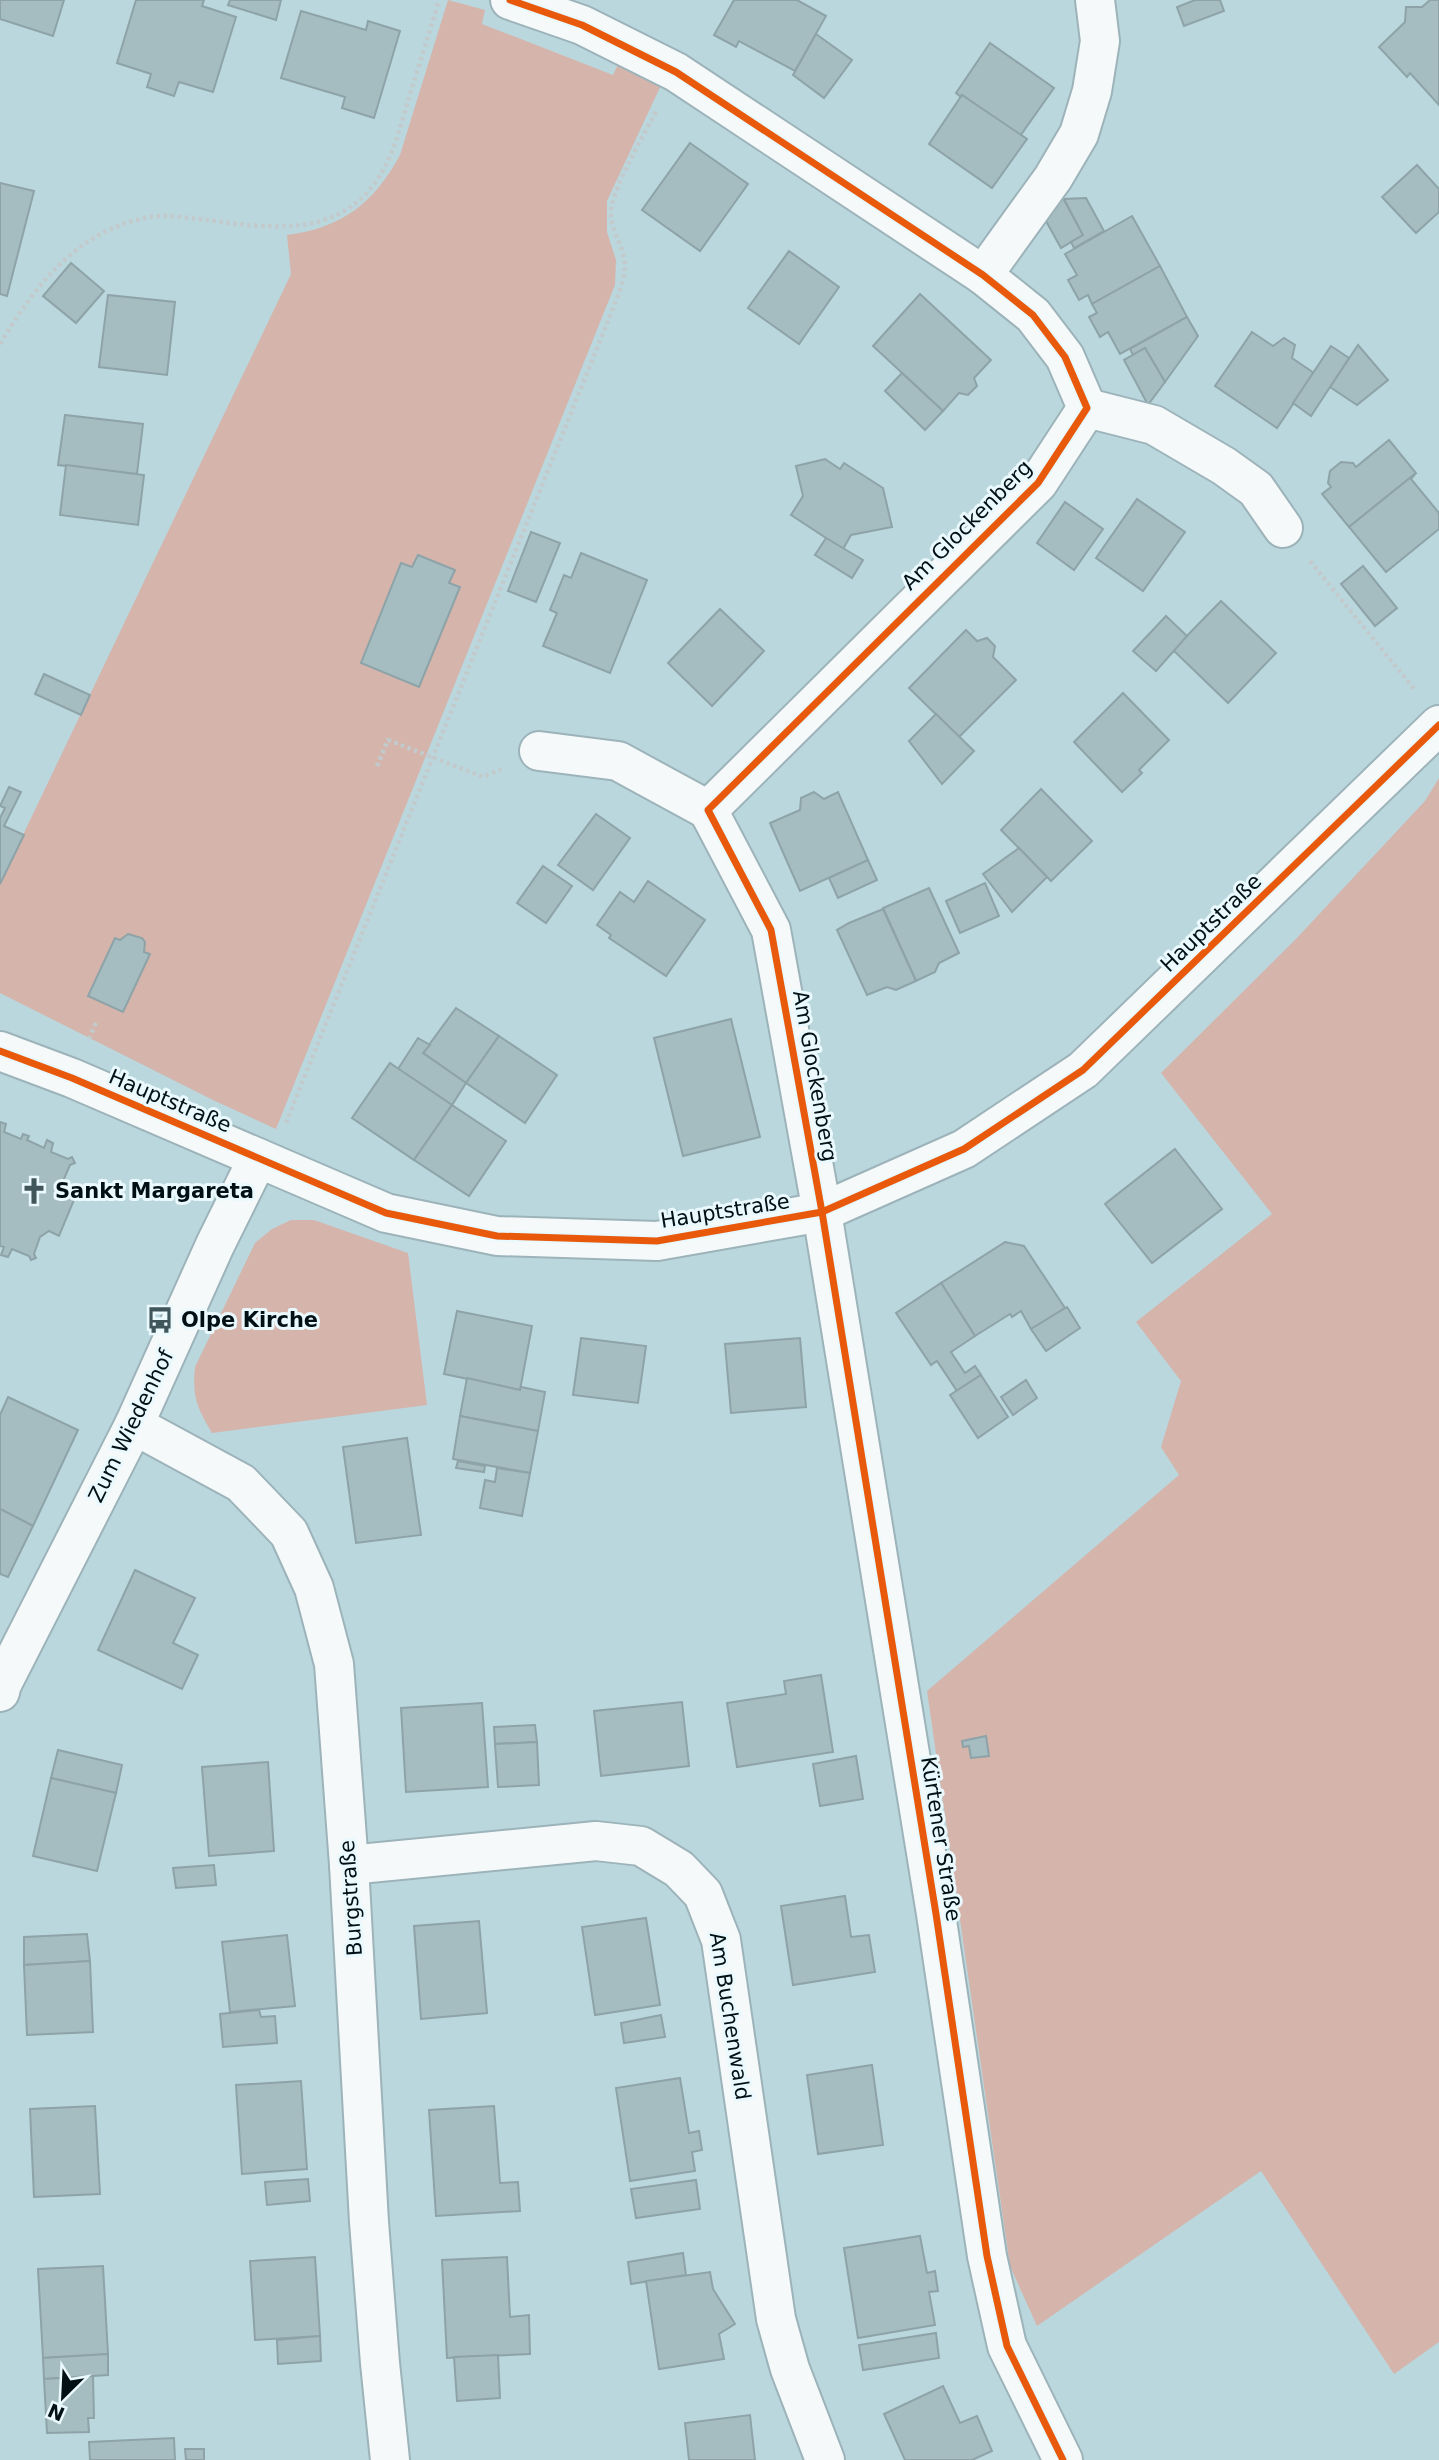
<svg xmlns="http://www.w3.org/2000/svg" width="1439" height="2460" viewBox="0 0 1439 2460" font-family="'DejaVu Sans',sans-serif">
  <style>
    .green { fill: #d4b4ab }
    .building { fill: #a5bcc1; stroke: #8da3a8; stroke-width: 2 }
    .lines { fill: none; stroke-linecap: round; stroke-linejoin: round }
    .minor-casing { stroke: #9cb3b9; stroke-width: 42 }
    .path { stroke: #c2cacc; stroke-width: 4.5; stroke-dasharray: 3.5 3.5; stroke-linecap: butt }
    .minor { stroke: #f5f9fa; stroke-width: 38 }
    .cycleway-casing { stroke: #eaf9fd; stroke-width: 11 }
    .cycleway { stroke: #e8590c; stroke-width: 7 }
    .labels { text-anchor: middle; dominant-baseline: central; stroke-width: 6; stroke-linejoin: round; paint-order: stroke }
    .street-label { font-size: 21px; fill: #001015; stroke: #eaf9fd }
    .poi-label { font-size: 21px; font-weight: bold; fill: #001015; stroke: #eaf9fd; text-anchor: start }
  </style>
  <rect width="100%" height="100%" fill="#bbd7de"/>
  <g class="green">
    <path d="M 448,0 L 485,10 L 482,24 L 613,75 L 619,62 L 662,83 L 607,201 L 607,232 L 616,260 L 615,285 L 276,1129 L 215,1101 L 0,993 L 0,883 L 291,274 L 287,235 C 342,228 374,203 400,155 Z"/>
    <path d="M 1439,778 L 1439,2342 L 1394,2374 L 1261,2171 L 1037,2326 L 1010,2266 L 927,1691 L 1179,1475 L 1161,1447 L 1181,1381 L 1136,1322 L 1272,1214 L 1161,1073 L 1294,941 L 1425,801 Z"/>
    <path d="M 291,1220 L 314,1220 L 408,1253 L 427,1405 L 212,1433 C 197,1408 192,1397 195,1367 L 255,1243 L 272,1229 Z"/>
  </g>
  <g class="building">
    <path d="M 0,0 L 64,0 L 53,36 L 0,19 Z"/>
    <path d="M 136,0 L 204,0 L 202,6 L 236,17 L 213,92 L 179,82 L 174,96 L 147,87 L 151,74 L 117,63 Z"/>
    <path d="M 230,0 L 281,0 L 276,20 L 228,5 Z"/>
    <path d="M 734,0 L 797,0 L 826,16 L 795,71 L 739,41 L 736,47 L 714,35 Z"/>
    <path d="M 1195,0 L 1220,0 L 1224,11 L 1184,26 L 1177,7 Z"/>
    <path d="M 1430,0 L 1439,0 L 1439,105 L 1410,73 L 1407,77 L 1379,47 L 1405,22 L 1406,7 L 1422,7 Z"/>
    <path d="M 301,11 L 366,30 L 368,21 L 400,31 L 374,118 L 342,108 L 345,97 L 281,78 Z"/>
    <path d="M 816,34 L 852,60 L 824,98 L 793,75 Z"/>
    <path d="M 990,43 L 1054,88 L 1020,136 L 962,95 L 961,97 L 956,93 Z"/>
    <path d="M 962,95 L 1027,139 L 992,188 L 929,144 Z"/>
    <path d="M 690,143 L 748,184 L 700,251 L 642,210 Z"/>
    <path d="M 1417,165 L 1439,189 L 1439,212 L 1416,233 L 1382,197 Z"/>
    <path d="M 0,183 L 34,191 L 7,296 L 0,294 Z"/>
    <path d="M 1063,198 L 1083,235 L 1061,248 L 1046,221 Z"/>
    <path d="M 1086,198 L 1104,231 L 1074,248 L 1071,242 L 1083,235 L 1064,199 Z"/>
    <path d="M 1132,216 L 1160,266 L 1092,304 L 1088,295 L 1079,300 L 1068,280 L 1077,275 L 1065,254 Z"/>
    <path d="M 789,251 L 839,287 L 799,344 L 748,308 Z"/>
    <path d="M 71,263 L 104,291 L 76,323 L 43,296 Z"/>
    <path d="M 1160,266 L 1187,317 L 1120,354 L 1108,332 L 1100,337 L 1089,317 L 1097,313 L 1092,304 Z"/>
    <path d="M 920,294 L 991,360 L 974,378 L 977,386 L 968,395 L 959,393 L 943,411 L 873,346 Z"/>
    <path d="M 108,295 L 175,302 L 167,375 L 99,367 Z"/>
    <path d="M 1187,317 L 1198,336 L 1165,382 L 1145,348 L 1133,355 L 1130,349 Z"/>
    <path d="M 1252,332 L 1273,346 L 1284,338 L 1295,345 L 1292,358 L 1314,373 L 1277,428 L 1215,386 Z"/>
    <path d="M 1358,345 L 1388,380 L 1357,405 L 1330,387 Z"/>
    <path d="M 1331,346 L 1349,358 L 1311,416 L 1293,403 Z"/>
    <path d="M 1145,348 L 1165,382 L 1148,405 L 1124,360 Z"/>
    <path d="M 902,373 L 943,411 L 925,430 L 885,391 Z"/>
    <path d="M 65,415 L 143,424 L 137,474 L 58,465 Z"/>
    <path d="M 1389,440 L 1416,473 L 1349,527 L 1322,494 L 1331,487 L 1328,483 L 1330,471 L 1341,462 L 1353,463 L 1356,467 Z"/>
    <path d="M 825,459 L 840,469 L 844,463 L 883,488 L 892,527 L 851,535 L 843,549 L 791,515 L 803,496 L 796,466 Z"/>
    <path d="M 66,465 L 144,475 L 138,525 L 60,515 Z"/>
    <path d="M 1416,473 L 1411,479 L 1439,513 L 1439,529 L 1386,572 L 1349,527 Z"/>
    <path d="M 1137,499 L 1185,532 L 1143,591 L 1096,558 Z"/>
    <path d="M 1065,502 L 1103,529 L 1074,570 L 1037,543 Z"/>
    <path d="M 531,532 L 560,543 L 536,602 L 508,591 Z"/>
    <path d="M 826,538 L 863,560 L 852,578 L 815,555 Z"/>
    <path d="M 581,553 L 647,580 L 610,673 L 543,646 L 557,613 L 550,610 L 564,575 L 571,578 Z"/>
    <path d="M 418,555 L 455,570 L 449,583 L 460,587 L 419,687 L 361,663 L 401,563 L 412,567 Z"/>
    <path d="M 1363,566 L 1397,608 L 1375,626 L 1341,584 Z"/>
    <path d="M 1221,601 L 1276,653 L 1228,703 L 1173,650 Z"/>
    <path d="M 720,609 L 764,651 L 712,706 L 668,663 Z"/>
    <path d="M 1166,616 L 1187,636 L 1156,671 L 1133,651 Z"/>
    <path d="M 966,630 L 977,641 L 987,638 L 995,646 L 993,657 L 1016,680 L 959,737 L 909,688 Z"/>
    <path d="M 44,674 L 90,695 L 81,715 L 35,694 Z"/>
    <path d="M 1123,693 L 1169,740 L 1139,770 L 1142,773 L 1122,792 L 1074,742 Z"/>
    <path d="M 936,714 L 974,751 L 942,784 L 909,741 Z"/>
    <path d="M 9,787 L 21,792 L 4,826 L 24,835 L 0,884 L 0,818 L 5,808 L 0,806 Z"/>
    <path d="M 1041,789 L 1092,841 L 1051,881 L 1001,830 Z"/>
    <path d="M 814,792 L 824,799 L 838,792 L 868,860 L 800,891 L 770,823 L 800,810 L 801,798 Z"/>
    <path d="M 596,814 L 630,838 L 593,890 L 558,865 Z"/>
    <path d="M 1019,848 L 1047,877 L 1012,912 L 983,874 Z"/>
    <path d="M 868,860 L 877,880 L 838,898 L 829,878 Z"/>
    <path d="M 543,866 L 572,886 L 546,923 L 517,903 Z"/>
    <path d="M 648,881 L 705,920 L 666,976 L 609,938 L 611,935 L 597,925 L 620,892 L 634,902 Z"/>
    <path d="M 985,883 L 999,916 L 960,933 L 946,901 Z"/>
    <path d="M 929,888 L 959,953 L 939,963 L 935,972 L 916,981 L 883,908 Z"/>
    <path d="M 883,909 L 916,981 L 896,990 L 887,987 L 867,995 L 837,930 L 849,923 Z"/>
    <path d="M 128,934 L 142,938 L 145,942 L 144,952 L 150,954 L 123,1012 L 88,996 L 115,938 L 120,940 Z"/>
    <path d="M 456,1008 L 499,1036 L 466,1083 L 423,1053 Z"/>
    <path d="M 731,1019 L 760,1137 L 683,1156 L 654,1038 Z"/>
    <path d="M 499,1036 L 557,1075 L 525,1123 L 466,1083 Z"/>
    <path d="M 418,1038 L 430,1045 L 423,1053 L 466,1083 L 452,1105 L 398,1069 Z"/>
    <path d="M 390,1063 L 452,1105 L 414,1160 L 352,1118 Z"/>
    <path d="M 452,1105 L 506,1141 L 469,1196 L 414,1160 Z"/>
    <path d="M 0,1122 L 6,1124 L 4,1132 L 21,1139 L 23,1134 L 29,1136 L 27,1140 L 44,1148 L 47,1140 L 53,1143 L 51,1152 L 68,1159 L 72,1157 L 75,1163 L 70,1165 L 60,1188 L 76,1195 L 59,1236 L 49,1231 L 40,1237 L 34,1254 L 36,1258 L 31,1260 L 29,1256 L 12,1249 L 8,1257 L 1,1255 L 4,1247 L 0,1246 Z"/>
    <path d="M 1175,1149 L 1222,1209 L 1152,1263 L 1105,1204 Z"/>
    <path d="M 1005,1242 L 1024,1246 L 1065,1308 L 1031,1329 L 1021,1311 L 1012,1317 L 1010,1314 L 975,1336 L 941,1283 Z"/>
    <path d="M 941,1283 L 975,1336 L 951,1352 L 965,1373 L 975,1366 L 981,1375 L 957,1391 L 937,1361 L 931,1365 L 896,1313 Z"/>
    <path d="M 1067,1307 L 1080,1328 L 1046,1351 L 1031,1329 Z"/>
    <path d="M 457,1311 L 532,1326 L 520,1390 L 444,1374 Z"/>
    <path d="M 581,1338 L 646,1346 L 638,1403 L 573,1395 Z"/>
    <path d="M 800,1338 L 806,1407 L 731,1413 L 725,1344 Z"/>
    <path d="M 981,1375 L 1008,1417 L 978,1438 L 950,1395 Z"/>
    <path d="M 467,1378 L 520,1390 L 521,1387 L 545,1392 L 538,1431 L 460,1416 Z"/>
    <path d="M 1026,1380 L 1037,1398 L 1013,1415 L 1001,1397 Z"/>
    <path d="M 8,1397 L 78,1430 L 33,1526 L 0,1509 L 0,1415 Z"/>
    <path d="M 460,1416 L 538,1431 L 530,1473 L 453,1459 Z"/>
    <path d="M 407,1438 L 421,1535 L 356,1543 L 343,1447 Z"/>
    <path d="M 458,1461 L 485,1466 L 484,1472 L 456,1468 Z"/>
    <path d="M 497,1468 L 530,1473 L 522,1516 L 480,1508 L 485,1480 L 495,1482 Z"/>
    <path d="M 0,1509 L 33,1526 L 8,1577 L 0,1574 Z"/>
    <path d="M 135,1570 L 195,1598 L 173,1643 L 198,1655 L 182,1689 L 98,1650 Z"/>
    <path d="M 821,1675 L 833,1752 L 737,1767 L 727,1703 L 786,1694 L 784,1681 Z"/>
    <path d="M 682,1702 L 689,1766 L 601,1776 L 594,1711 Z"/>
    <path d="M 482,1703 L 488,1787 L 406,1792 L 401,1708 Z"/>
    <path d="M 535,1725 L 537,1742 L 495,1744 L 494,1727 Z"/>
    <path d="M 986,1736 L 989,1756 L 971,1758 L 969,1746 L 963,1747 L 962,1741 Z"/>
    <path d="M 537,1742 L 539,1785 L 498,1787 L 495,1744 Z"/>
    <path d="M 58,1750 L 122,1765 L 116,1793 L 51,1778 Z"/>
    <path d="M 856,1756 L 863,1799 L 820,1806 L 813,1764 Z"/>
    <path d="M 268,1762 L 274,1851 L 209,1856 L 202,1767 Z"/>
    <path d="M 51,1778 L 116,1793 L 97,1871 L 33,1856 Z"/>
    <path d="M 214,1865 L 216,1885 L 176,1888 L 173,1868 Z"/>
    <path d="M 845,1896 L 851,1937 L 869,1935 L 875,1972 L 793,1985 L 781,1906 Z"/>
    <path d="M 646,1918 L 660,2005 L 595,2015 L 582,1927 Z"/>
    <path d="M 479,1921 L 487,2013 L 421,2019 L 414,1926 Z"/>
    <path d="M 87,1934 L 90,1961 L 24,1965 L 24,1937 Z"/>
    <path d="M 287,1935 L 295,2006 L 230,2012 L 222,1942 Z"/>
    <path d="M 90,1961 L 93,2032 L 27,2035 L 24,1965 Z"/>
    <path d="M 259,2010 L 261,2017 L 275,2016 L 277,2043 L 223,2047 L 220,2014 Z"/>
    <path d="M 661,2015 L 665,2037 L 624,2043 L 621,2023 Z"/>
    <path d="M 872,2065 L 883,2145 L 818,2154 L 807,2075 Z"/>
    <path d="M 680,2078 L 689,2133 L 699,2131 L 702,2150 L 692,2152 L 695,2171 L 630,2181 L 616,2088 Z"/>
    <path d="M 301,2081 L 307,2169 L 242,2174 L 236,2085 Z"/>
    <path d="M 95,2106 L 100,2194 L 34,2197 L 30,2109 Z"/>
    <path d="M 494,2106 L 500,2183 L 518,2182 L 520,2211 L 436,2216 L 429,2110 Z"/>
    <path d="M 308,2179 L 310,2201 L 267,2205 L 265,2182 Z"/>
    <path d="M 696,2180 L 700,2209 L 636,2218 L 631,2189 Z"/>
    <path d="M 920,2236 L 927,2273 L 935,2271 L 938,2291 L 929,2292 L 935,2325 L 858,2338 L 844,2248 Z"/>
    <path d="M 683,2253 L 686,2275 L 631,2284 L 628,2262 Z"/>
    <path d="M 315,2257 L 320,2336 L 255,2340 L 250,2261 Z"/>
    <path d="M 507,2257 L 510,2317 L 529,2315 L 530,2354 L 447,2358 L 442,2260 Z"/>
    <path d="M 103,2266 L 108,2354 L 43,2358 L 38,2269 Z"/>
    <path d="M 710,2272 L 713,2289 L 735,2324 L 719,2334 L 724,2359 L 659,2369 L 646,2281 Z"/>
    <path d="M 936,2333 L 939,2358 L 863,2370 L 859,2345 Z"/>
    <path d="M 320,2336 L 321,2361 L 278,2364 L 277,2340 Z"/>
    <path d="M 108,2354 L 108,2375 L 44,2379 L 43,2358 Z"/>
    <path d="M 498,2355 L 500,2398 L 457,2401 L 454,2357 Z"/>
    <path d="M 93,2376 L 94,2418 L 88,2418 L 89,2432 L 47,2433 L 44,2379 Z"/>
    <path d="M 943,2386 L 960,2423 L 977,2416 L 992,2451 L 972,2460 L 905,2460 L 884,2414 Z"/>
    <path d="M 750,2415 L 755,2460 L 689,2460 L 685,2423 Z"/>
    <path d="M 174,2438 L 175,2460 L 90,2460 L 89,2442 Z"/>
    <path d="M 185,2449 L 204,2449 L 204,2460 L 186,2460 Z"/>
  </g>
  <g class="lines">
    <defs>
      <g id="minor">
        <path d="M 510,0 L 582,25 L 676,72 L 983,275 L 1033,315 L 1065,357 L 1087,408 L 1038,483 L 708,810 L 771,930 L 822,1212 L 936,1914 L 987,2256 L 1007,2346 L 1063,2460"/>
        <path d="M 983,275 L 1053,178 L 1079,134 L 1092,91 L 1100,41 L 1095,0"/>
        <path d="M 1087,408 L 1154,425 L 1224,466 L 1256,489 L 1283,528"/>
        <path d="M 539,751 L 618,761 L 708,810"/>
        <path d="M 0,1051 L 72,1078 L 386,1213 L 497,1236 L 657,1241 L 822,1212 L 964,1149 L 1083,1070 L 1439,725"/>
        <path d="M 134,1425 L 241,1483 L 289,1533 L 314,1588 L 334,1664 L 349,1865 L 369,2222 L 380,2363 L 390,2460"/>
        <path d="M 0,1692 L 2,1684 L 134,1425 L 215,1245 L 258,1158"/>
        <path d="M 349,1865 L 596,1841 L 641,1846 L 679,1869 L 703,1894 L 721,1940 L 776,2319 L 790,2369 L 825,2460"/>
      </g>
    </defs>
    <use href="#minor" class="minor-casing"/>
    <g class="path">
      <path d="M 0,344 C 36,285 76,231 149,217 C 167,214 188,218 207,220 C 267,228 337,239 377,180 C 393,157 400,128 408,101 C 418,68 429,34 439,0"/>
      <path d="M 1310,561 L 1415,690"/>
      <path d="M 377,766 L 388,740 L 483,777 L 501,769"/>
      <path d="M 89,1039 L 97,1020"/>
      <path d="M 286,1123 L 616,301 C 621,288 627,272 624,258 C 621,243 612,231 611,216 C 609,193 645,133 657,110"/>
    </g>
    <use href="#minor" class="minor"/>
    <defs>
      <g id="cycleway">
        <path d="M 510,0 L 582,25 L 676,72 L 983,275 L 1033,315 L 1065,357 L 1087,408 L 1038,483 L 708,810 L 771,930 L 822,1212 L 936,1914 L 987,2256 L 1007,2346 L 1063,2460"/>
        <path d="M 0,1051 L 72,1078 L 386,1213 L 497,1236 L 657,1241 L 822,1212 L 964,1149 L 1083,1070 L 1439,725"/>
      </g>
    </defs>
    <use href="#cycleway" class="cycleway-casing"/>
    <use href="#cycleway" class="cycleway"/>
  </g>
  <defs>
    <symbol id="church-bare" viewBox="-9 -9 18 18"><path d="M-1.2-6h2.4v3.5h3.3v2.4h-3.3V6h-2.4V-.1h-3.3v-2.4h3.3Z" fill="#41565b" stroke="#eaf9fd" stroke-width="2.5" paint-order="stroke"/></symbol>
    <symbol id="bus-bare" viewBox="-9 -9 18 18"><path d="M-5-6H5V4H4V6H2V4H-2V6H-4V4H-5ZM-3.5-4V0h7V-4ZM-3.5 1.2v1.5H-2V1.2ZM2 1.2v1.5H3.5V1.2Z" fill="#41565b" stroke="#eaf9fd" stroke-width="2.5" paint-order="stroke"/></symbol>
  </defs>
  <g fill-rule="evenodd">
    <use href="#church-bare" x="15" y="1172" width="38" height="38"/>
    <use href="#bus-bare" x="141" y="1301" width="38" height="38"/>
  </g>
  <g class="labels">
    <g class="street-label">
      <text transform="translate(967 525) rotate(-45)">Am Glockenberg</text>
      <text transform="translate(1211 923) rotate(-44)">Hauptstraße</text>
      <text transform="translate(815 1076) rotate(80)">Am Glockenberg</text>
      <text transform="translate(170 1101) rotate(23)">Hauptstraße</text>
      <text transform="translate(725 1211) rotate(-9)">Hauptstraße</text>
      <text transform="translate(131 1426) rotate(-64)">Zum Wiedenhof</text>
      <text transform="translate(941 1839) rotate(81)">Kürtener Straße</text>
      <text transform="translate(351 1898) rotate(-94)">Burgstraße</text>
      <text transform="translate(730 2016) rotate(81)">Am Buchenwald</text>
    </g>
    <g class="poi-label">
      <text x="55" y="1191">Sankt Margareta</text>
      <text x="181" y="1320">Olpe Kirche</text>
    </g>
  </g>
  <g transform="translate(63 2397) rotate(204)" stroke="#eaf9fd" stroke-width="5" paint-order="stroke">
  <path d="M0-5L12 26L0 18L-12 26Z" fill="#001015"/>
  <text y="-10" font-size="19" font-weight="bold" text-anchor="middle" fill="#001015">N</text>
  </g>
</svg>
